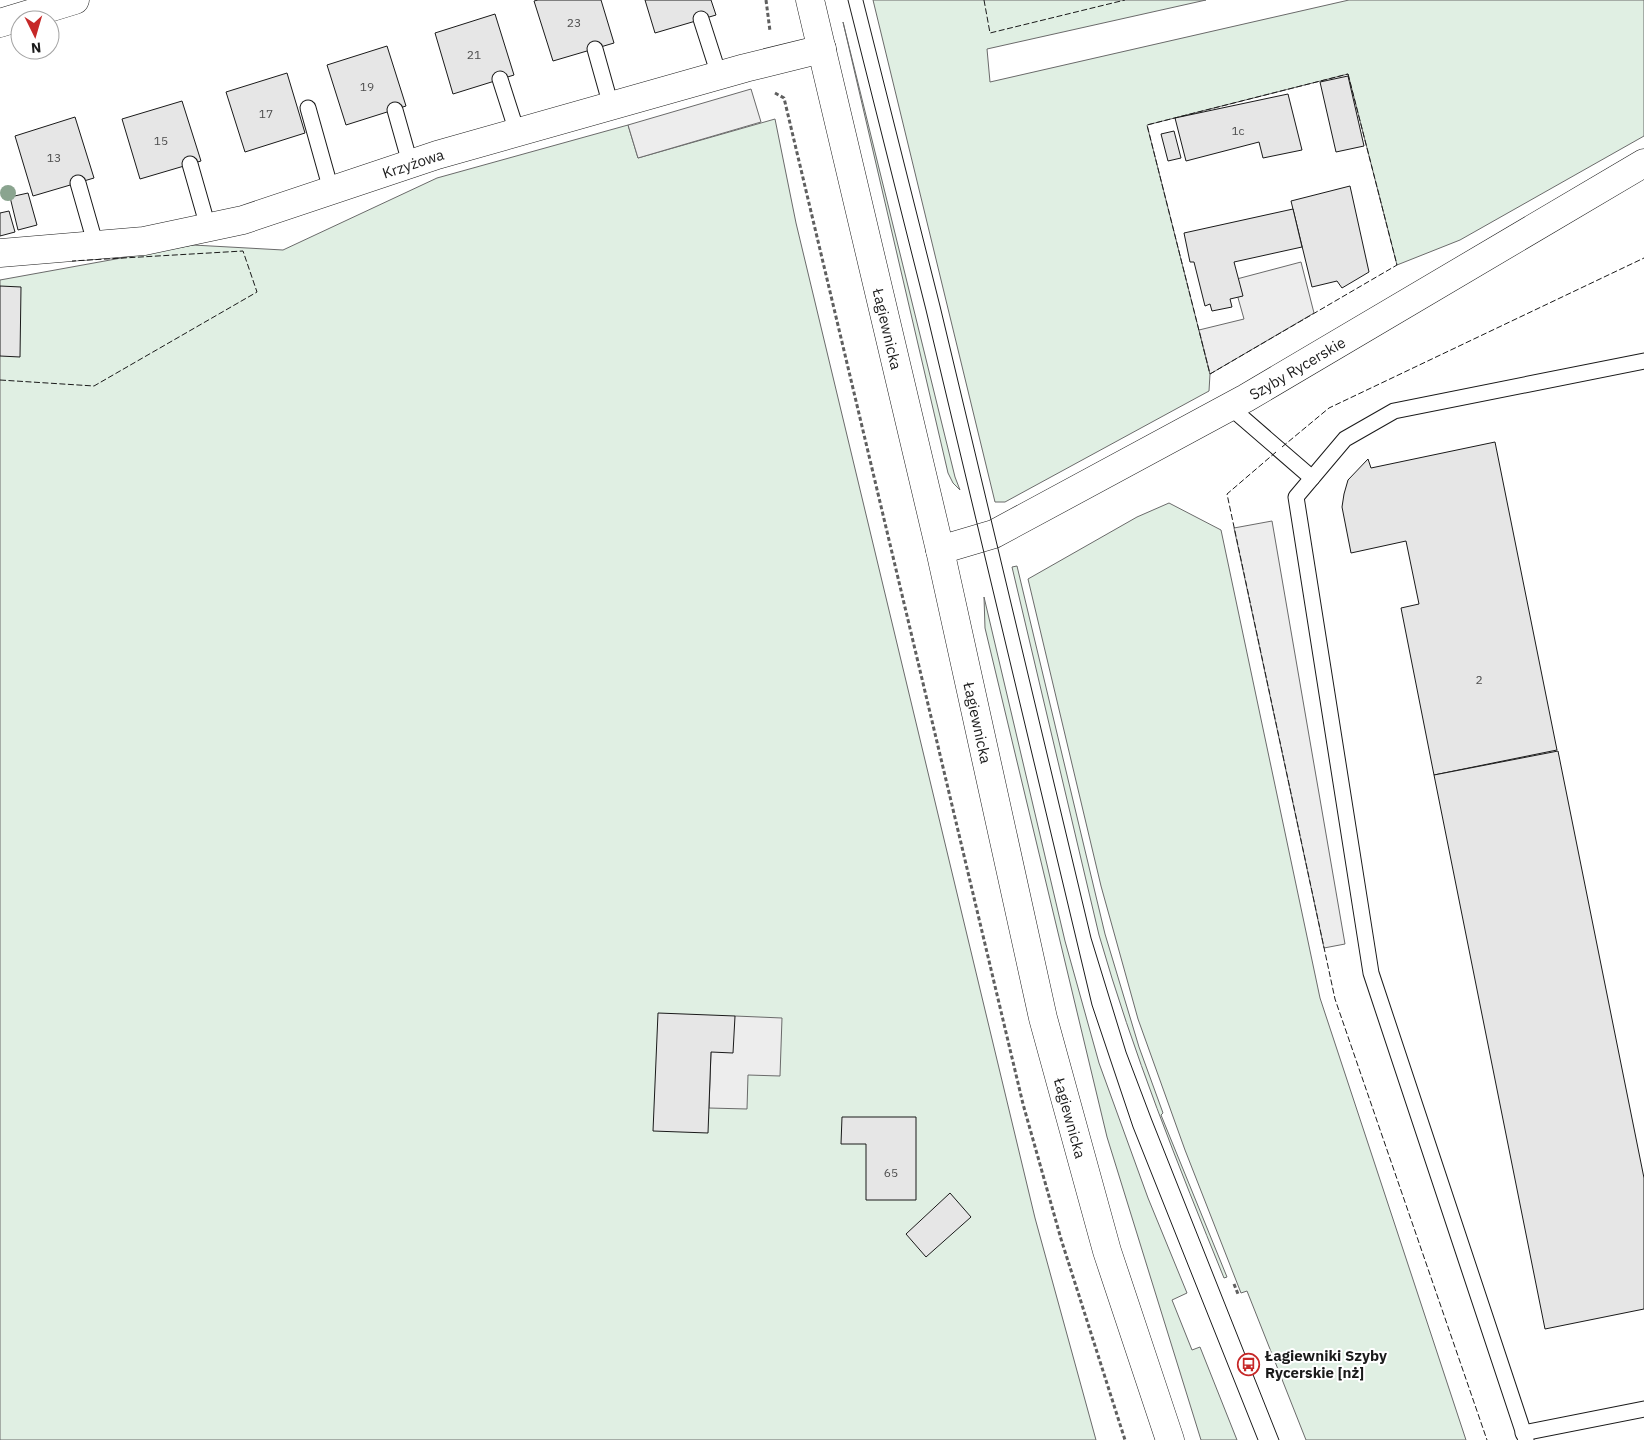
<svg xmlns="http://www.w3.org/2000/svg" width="1644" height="1440" viewBox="0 0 1644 1440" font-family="'IBM Plex Sans',sans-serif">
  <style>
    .green { fill: #e0efe3; stroke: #6a6a6a }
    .parking { fill: #ededed; stroke: #6a6a6a }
    .building { fill: #e6e6e6; stroke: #1a1a1a }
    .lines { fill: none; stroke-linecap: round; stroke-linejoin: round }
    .service-casing { stroke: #1a1a1a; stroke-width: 17 }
    .minor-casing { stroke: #1a1a1a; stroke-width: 29 }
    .tertiary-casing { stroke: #1a1a1a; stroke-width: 29 }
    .secondary-casing { stroke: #1a1a1a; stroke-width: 29 }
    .path { stroke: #5f5f5f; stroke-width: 3; stroke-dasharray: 4 2.5; stroke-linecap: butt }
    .service { stroke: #fff; stroke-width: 15 }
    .minor { stroke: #fff; stroke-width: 28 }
    .tertiary { stroke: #fff; stroke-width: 28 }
    .secondary { stroke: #fff; stroke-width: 28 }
    .tram { stroke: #1a1a1a; stroke-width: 1 }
    .fence { stroke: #1a1a1a; stroke-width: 1; stroke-dasharray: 6 2.5; stroke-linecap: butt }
    .tree { fill: #8aa48f }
    .labels { text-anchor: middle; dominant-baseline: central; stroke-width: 4; stroke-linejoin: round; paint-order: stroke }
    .number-label { font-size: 12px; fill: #4d4d4d }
    .street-label { font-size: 15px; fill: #1a1a1a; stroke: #fff }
    .poi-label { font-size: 15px; font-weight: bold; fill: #1a1a1a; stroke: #fff; text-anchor: start }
  </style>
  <rect width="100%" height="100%" fill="#fff"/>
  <g class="green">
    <path d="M 873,0 L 1206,0 L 987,49 L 990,82 L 1349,0 L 1644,0 L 1644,136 L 1460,240 L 1397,265 L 1348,74 L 1147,125 L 1210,374 L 1209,391 L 1005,502 L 995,502 Z"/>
    <path d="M 843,22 L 955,477 L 960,490 L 953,483 L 948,473 Z"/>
    <path d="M 775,119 L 796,223 L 1035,1218 L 1096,1440 L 0,1440 L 0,280 L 193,245 L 283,250 L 437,178 L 628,125 L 638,158 Z"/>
    <path d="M 1169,503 L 1221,530 L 1320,998 L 1466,1440 L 1306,1440 L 1247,1291 L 1241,1293 L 1185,1150 L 1138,1019 L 1101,886 L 1028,579 L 1137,517 Z"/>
    <path d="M 1017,566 L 1105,934 L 1139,1047 L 1163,1113 L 1161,1115 L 1227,1277 L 1224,1278 C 1178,1165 1133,1053 1099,935 L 1012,567 Z"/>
    <path d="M 984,597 L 1065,941 L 1099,1063 L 1148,1198 L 1187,1293 L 1172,1300 L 1192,1350 L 1200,1347 L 1237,1440 L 1201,1440 L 1107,1137 L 985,628 Z"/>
  </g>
  <g class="parking">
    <path d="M 751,89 L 761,122 L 638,158 L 628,125 Z"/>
    <path d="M 1301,262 L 1314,313 L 1210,374 L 1199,330 L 1244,319 L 1233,280 Z"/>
    <path d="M 1272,521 L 1345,944 L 1324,948 L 1234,528 Z"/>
    <path d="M 735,1016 L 782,1018 L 780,1076 L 748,1075 L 747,1109 L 709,1108 L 711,1052 Z"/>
  </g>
  <g class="building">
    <path d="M 538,0 L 601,0 L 614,43 L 553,61 L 534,1 Z"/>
    <path d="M 645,0 L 711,0 L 716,15 L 655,33 Z"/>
    <path d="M 495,14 L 514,75 L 453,94 L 435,33 Z"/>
    <path d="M 387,46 L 406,106 L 346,125 L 327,65 Z"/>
    <path d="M 287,73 L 305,133 L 245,152 L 226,92 Z"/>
    <path d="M 1348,76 L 1364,146 L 1336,152 L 1320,82 Z"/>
    <path d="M 1288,94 L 1302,150 L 1263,158 L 1259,142 L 1186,161 L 1175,118 Z"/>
    <path d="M 182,101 L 201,161 L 140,179 L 122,119 Z"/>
    <path d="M 75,117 L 94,178 L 33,196 L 15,136 Z"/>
    <path d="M 1174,131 L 1181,158 L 1168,161 L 1161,134 Z"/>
    <path d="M 1350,186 L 1369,272 L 1342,288 L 1337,281 L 1312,287 L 1291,201 Z"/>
    <path d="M 28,193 L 37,225 L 18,230 L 10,197 Z"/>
    <path d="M 1293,209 L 1302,247 L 1234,262 L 1243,296 L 1230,299 L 1232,307 L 1212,311 L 1210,304 L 1205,306 L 1194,262 L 1190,262 L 1184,233 Z"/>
    <path d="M 9,211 L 15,232 L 0,236 L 0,213 Z"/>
    <path d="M 0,286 L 21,287 L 20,357 L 0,356 Z"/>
    <path d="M 1495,442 L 1557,750 L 1434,775 L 1401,608 L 1419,604 L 1406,541 L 1351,553 L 1342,507 L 1344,494 L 1348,480 L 1368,459 L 1371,468 Z"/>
    <path d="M 1558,751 L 1644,1178 L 1644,1309 L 1545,1329 L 1434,775 Z"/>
    <path d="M 658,1013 L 735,1016 L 733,1053 L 711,1052 L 708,1133 L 653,1131 Z"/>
    <path d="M 842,1117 L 916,1117 L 916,1200 L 866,1200 L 866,1144 L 841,1144 Z"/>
    <path d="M 950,1193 L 971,1217 L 926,1257 L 906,1234 Z"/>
  </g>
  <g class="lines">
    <defs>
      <g id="service">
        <path d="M 701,19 L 719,75"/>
        <path d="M 595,49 L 611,106"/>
        <path d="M 500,79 L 517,132"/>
        <path d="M 308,108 L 331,190"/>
        <path d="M 395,110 L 410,163"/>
        <path d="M 190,164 L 208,227"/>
        <path d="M 78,183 L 96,246"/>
        <path d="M 1230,407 L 1312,478"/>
        <path d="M 1523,1433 L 1644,1409"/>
        <path d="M 1526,1440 L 1371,973 L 1296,497 L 1345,439 L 1394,411 L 1644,361"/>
      </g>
      <g id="minor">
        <path id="s1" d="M 0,253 L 144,241 L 243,220 L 437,155 L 745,68 L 822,49"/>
        <path id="s2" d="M 940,550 L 994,534 L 1246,398 L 1644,163"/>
      </g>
      <path id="tertiary" d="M 0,23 L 75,0"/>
      <g id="secondary">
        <path id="s3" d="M 810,0 L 940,550 L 1043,1018 L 1107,1251 L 1170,1440"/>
      </g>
    </defs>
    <use href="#service" class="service-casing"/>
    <use href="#minor" class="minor-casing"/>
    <use href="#tertiary" class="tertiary-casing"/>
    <use href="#secondary" class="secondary-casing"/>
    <g class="path">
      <path d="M 766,0 L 770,31"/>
      <path d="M 775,93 L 784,98 L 1023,1104 L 1061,1239 L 1125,1440"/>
      <path d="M 1234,1284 L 1238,1294"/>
    </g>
    <use href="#service" class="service"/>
    <use href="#minor" class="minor"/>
    <use href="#tertiary" class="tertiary"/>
    <use href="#secondary" class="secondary"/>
    <g class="tram">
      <path d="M 848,0 L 926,310 L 1092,1005 L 1133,1127 L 1258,1440"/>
      <path d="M 863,0 L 940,306 L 1091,938 L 1126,1052 L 1151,1118 L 1279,1440"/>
    </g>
    <g class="fence">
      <path d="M 984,0 L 990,33 L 1125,0"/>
      <path d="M 1348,74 L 1397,265 L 1210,374 L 1147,125 Z"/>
      <path d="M 0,380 L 94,386 L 257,292 L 243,251 L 72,261"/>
      <path d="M 1282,447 L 1329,408 L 1644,258"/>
      <path d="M 1276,452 L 1227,494 L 1335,999 L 1487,1440"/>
    </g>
  </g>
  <circle class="tree" cx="8" cy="193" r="8"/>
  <defs>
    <symbol id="bus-ring" viewBox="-11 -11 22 22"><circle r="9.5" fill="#fff" stroke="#c62828" stroke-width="1.5"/><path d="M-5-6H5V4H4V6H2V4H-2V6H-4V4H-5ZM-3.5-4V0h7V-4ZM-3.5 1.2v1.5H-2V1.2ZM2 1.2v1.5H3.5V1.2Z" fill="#c62828"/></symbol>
  </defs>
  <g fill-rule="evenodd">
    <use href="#bus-ring" x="1236" y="1352" width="25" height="25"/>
  </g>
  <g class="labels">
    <g class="number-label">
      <text x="574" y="22">23</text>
      <text x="474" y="54">21</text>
      <text x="367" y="86">19</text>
      <text x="266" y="113">17</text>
      <text x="1238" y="130">1c</text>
      <text x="161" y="140">15</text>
      <text x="54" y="157">13</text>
      <text x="1479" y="679">2</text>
      <text x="891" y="1172">65</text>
    </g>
    <g class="street-label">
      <text stroke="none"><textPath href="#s1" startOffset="425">Krzyżowa</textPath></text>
      <text stroke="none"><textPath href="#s3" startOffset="338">Łagiewnicka</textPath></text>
      <text stroke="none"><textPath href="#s2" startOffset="402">Szyby Rycerskie</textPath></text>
      <text stroke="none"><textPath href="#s3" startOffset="742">Łagiewnicka</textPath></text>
      <text stroke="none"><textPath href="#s3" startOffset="1148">Łagiewnicka</textPath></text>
    </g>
    <g class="poi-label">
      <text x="1265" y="1355">Łagiewniki Szyby<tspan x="1265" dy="17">Rycerskie [nż]</tspan></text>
    </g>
  </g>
  <g transform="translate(35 35) rotate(175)"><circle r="24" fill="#ffffff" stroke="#a3a3a3"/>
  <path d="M0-4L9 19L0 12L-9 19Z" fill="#c62828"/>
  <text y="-8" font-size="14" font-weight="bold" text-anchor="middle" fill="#1a1a1a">N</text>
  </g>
</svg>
